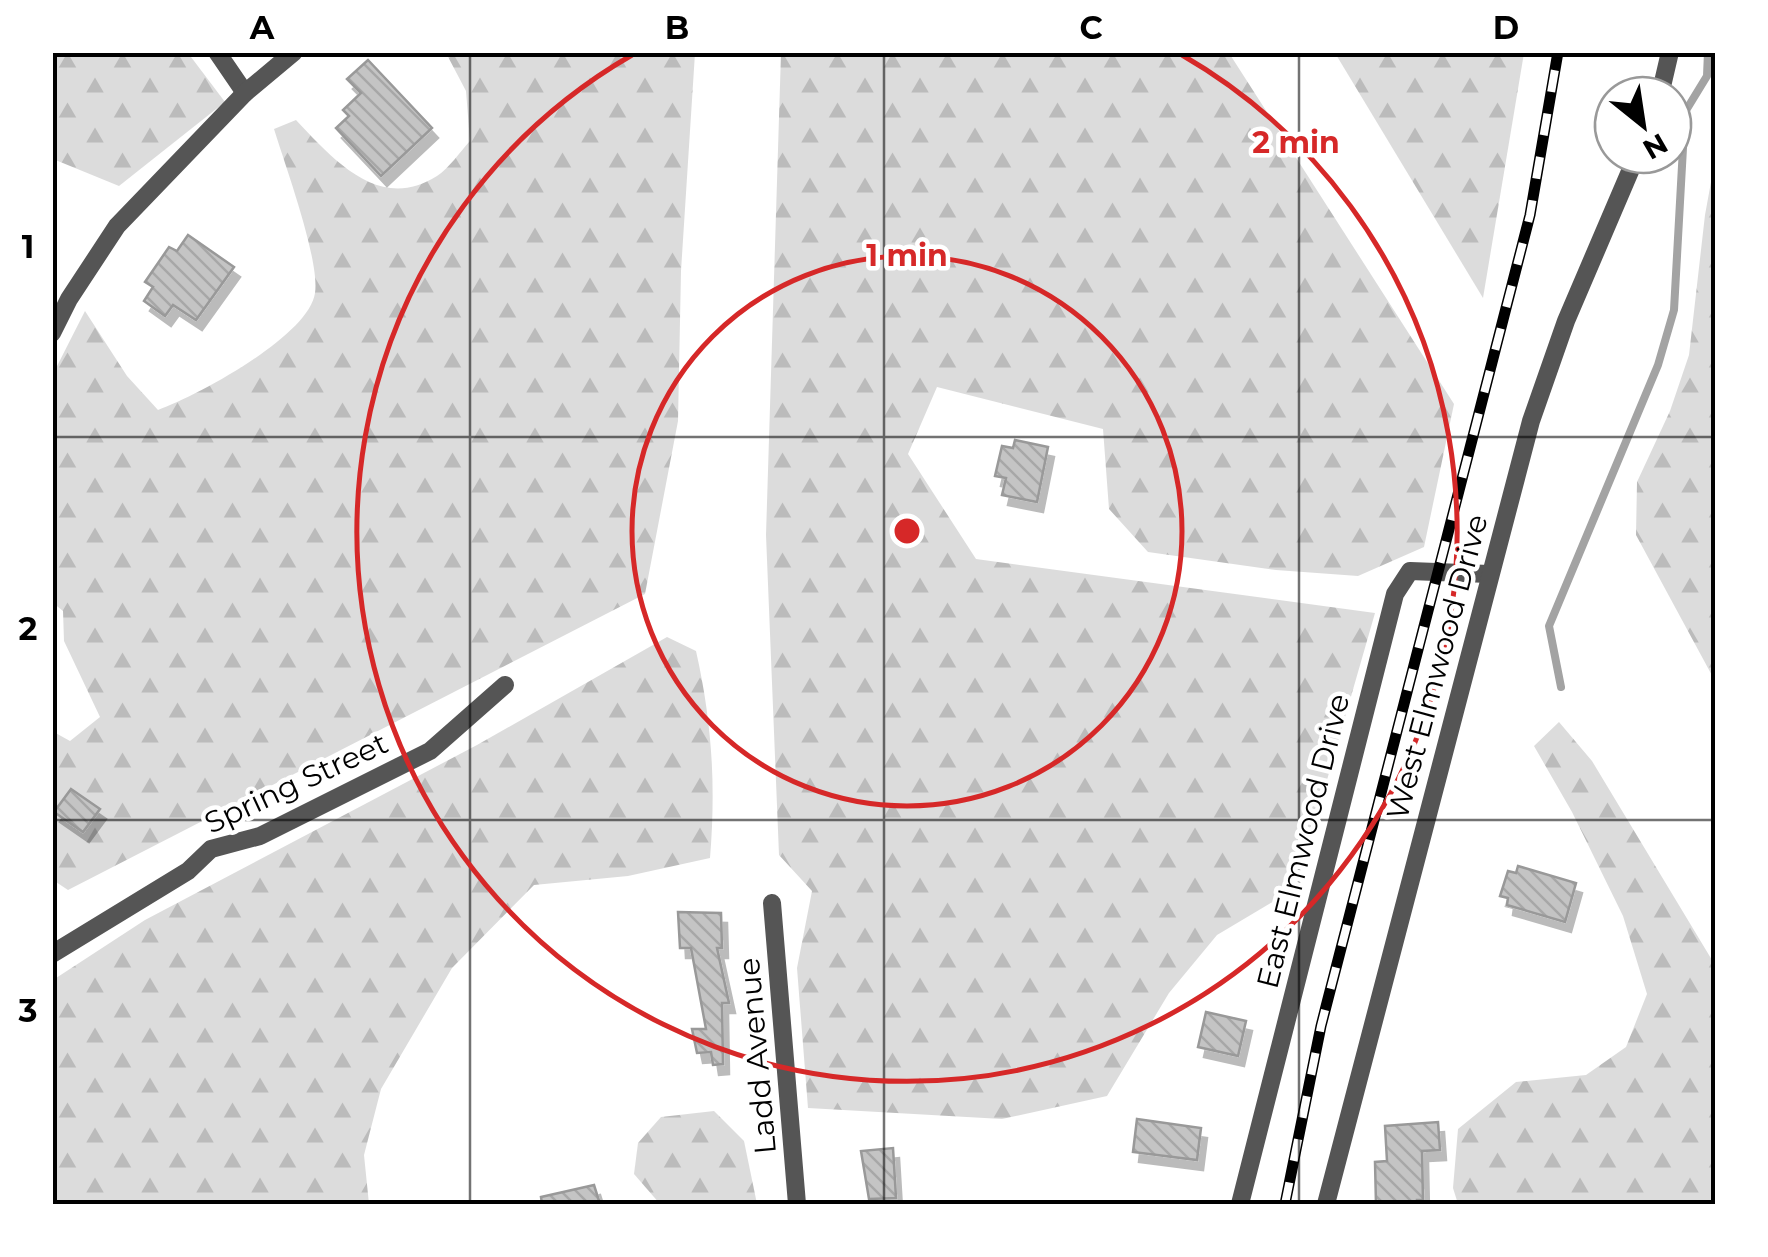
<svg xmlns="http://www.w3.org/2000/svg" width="1768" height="1257" viewBox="0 0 1768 1257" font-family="Montserrat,sans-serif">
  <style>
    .forest { fill: url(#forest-firs) }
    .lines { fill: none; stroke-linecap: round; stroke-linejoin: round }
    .stream { stroke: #a3a3a3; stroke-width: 8 }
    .building { fill: url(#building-back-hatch); stroke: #999; stroke-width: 2.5; filter: url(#shadow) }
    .street { stroke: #555; stroke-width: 18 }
    .rail-casing { stroke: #000; stroke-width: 11 }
    .rail { stroke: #fff; stroke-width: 8; stroke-dasharray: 22; stroke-linecap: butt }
    .grid { fill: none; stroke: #000; stroke-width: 2.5; stroke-opacity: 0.55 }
    .ring { fill: none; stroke: #d62828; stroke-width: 5 }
    .labels { text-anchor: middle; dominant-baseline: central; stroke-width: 9; stroke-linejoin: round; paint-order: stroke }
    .street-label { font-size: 30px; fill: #000; stroke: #fff }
    .centre { fill: #d62828; stroke: #fff; stroke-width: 5 }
    .ring-label { font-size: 30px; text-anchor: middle; font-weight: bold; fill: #d62828; stroke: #fff; stroke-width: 9; stroke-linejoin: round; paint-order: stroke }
    .neatline { fill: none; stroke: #000; stroke-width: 4 }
    .grid-label { font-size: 32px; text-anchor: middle; font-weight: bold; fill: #000 }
  </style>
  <defs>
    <pattern id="forest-firs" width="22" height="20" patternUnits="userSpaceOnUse" patternTransform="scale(2.5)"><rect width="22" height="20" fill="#dcdcdc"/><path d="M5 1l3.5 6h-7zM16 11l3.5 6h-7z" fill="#bbb"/></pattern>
    <pattern id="building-back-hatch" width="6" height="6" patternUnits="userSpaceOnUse" patternTransform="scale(2.5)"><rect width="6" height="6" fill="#c4c4c4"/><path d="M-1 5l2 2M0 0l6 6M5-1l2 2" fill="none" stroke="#a7a7a7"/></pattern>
    <filter id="shadow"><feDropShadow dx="6" dy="10" stdDeviation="0" flood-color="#0004"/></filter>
  </defs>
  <rect width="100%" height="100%" fill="#fff"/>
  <g class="forest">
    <path d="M 52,53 L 188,53 L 225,102 L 119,186 L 53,159 Z"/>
    <path d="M 446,53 L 695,53 L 681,271 L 678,421 L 645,594 L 68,890 L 53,880 L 52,731 L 70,741 L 100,717 L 64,641 L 63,611 L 52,602 L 53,374 L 85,311 L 127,376 L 158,410 C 197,396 309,336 315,293 C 320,260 285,165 274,129 L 296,120 C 333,159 379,213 437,176 C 449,168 460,152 470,141 L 466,91 Z"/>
    <path d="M 781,53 L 1229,53 L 1454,404 L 1424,547 L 1358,576 L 1276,570 L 1148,552 L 1109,509 L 1103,429 L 937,387 L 908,454 L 976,559 L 1375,613 L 1306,853 L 1276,900 L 1217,935 L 1169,993 L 1107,1096 L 1002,1119 L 808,1108 L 797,968 L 812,891 L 779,855 L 766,535 Z"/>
    <path d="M 1335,53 L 1524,53 L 1483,298 Z"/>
    <path d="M 1715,160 L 1715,681 L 1636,535 L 1637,482 L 1670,411 L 1689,355 L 1705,215 Z"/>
    <path d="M 667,637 L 696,651 C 712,722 716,785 710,858 L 628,876 L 534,885 L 452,968 L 381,1089 L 364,1155 L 369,1204 L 53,1204 L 53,980 L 145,920 L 477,745 Z"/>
    <path d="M 1559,722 L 1592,761 L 1715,965 L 1715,1204 L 1458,1204 L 1453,1188 L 1458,1129 L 1516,1082 L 1586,1075 L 1626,1047 L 1647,994 L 1623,916 L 1572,812 L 1534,746 Z"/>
    <path d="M 714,1111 L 744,1141 L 757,1204 L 660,1204 L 634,1174 L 638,1143 L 661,1117 Z"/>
  </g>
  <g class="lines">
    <path class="stream" d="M 1561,687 L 1549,626 L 1658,365 L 1674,310 L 1685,112 L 1707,76 L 1708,52"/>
  </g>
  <g class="building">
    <path d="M 368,60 L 432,128 L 381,176 L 336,128 L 349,116 L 343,110 L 361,93 L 347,79 Z"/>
    <path d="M 188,235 L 234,267 L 196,320 L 173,305 L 165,316 L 144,301 L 153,287 L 145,282 L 169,247 L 177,251 Z"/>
    <path d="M 1015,440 L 1048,447 L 1037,502 L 1002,495 L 1006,478 L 995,476 L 1002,446 L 1013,448 Z"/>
    <path d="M 71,789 L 100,809 L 83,832 L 54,812 Z"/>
    <path d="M 1518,866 L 1576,883 L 1565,922 L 1507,905 L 1508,898 L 1500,896 L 1508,871 L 1516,873 Z"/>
    <path d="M 678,912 L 721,913 L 722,948 L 717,948 L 729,1003 L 722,1003 L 723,1064 L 713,1065 L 711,1052 L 697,1053 L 692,1029 L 706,1029 L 691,948 L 680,948 Z"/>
    <path d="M 1206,1012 L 1246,1021 L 1238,1056 L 1198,1047 Z"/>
    <path d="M 1137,1119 L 1201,1128 L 1197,1160 L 1133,1152 Z"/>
    <path d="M 1438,1122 L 1440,1150 L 1422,1151 L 1423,1200 L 1417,1200 L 1417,1204 L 1376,1204 L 1375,1162 L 1387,1161 L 1385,1126 Z"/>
    <path d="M 893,1148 L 896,1198 L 869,1199 L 861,1151 Z"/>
    <path d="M 594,1185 L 600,1204 L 542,1204 L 541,1197 Z"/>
  </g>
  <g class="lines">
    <g class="street">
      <path d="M 217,52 L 245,93"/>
      <path d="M 1660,95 L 1670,52"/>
      <path d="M 52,333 L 69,299 L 117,226 L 245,93 L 294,52"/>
      <path d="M 772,903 L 797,1204"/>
      <path d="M 52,954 L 188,871 L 211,849 L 260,836 L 430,751 L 505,685"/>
      <path d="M 1240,1204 L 1395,594 L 1410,571 L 1489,574"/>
      <path d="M 1326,1204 L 1531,421 L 1566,321 L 1637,155"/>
    </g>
    <defs>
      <path id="rail" d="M 1285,1204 L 1321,1026 L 1530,215 L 1558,52"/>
    </defs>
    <use href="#rail" class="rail-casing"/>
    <use href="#rail" class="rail"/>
  </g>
  <path class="grid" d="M 470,52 L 470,1204M 884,52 L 884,1204M 1299,52 L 1299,1204M 52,437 L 1716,437M 52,820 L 1716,820"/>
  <g class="ring">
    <circle cx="907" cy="531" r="275"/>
    <path d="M1182 55A550 550 0 1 1 632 55"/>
  </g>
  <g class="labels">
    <g class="street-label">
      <text transform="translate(1437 667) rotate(-75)">West Elmwood Drive</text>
      <text transform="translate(296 783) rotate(-25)">Spring Street</text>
      <text transform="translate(1303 841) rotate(-76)">East Elmwood Drive</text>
      <text transform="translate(757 1056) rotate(-95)">Ladd Avenue</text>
    </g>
  </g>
  <circle cx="907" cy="531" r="15" class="centre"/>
  <g class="ring-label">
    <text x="1296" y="153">2 min</text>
    <text x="907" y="266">1 min</text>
  </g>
  <rect width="1768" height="1257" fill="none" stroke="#ffffff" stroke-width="110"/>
  <g transform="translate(1643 125) rotate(150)"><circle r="48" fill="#ffffff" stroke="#999999" stroke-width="2.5"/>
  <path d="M0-8L18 38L0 25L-18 38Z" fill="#000000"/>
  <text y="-15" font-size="28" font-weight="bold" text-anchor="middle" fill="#000000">N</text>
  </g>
  <rect x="55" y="55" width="1658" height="1147" class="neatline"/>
  <g class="grid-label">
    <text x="262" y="39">A</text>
    <text x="677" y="39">B</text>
    <text x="1091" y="39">C</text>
    <text x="1506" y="39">D</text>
    <text x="28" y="258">1</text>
    <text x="28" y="640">2</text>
    <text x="28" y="1022">3</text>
  </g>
</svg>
